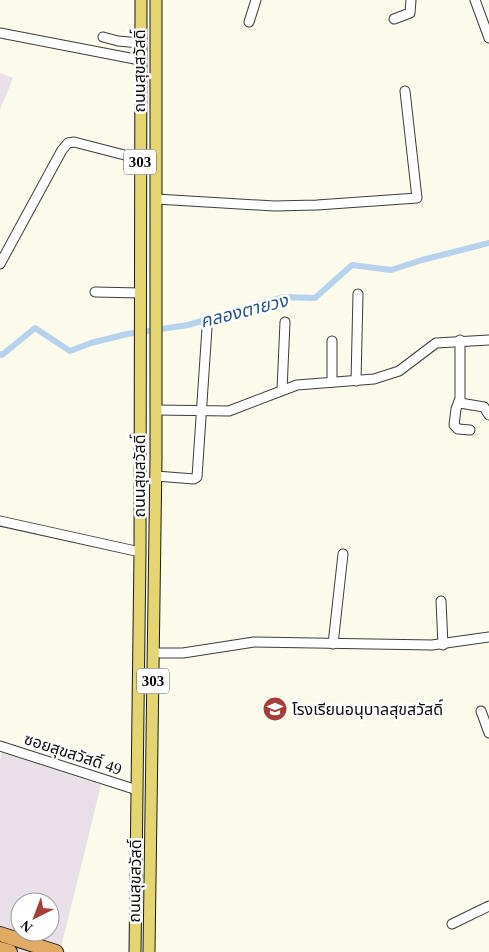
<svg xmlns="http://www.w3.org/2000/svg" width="489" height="952" viewBox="0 0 489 952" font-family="'Times New Roman','Noto Sans Thai',serif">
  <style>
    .industrial { fill: #e8dfe8; fill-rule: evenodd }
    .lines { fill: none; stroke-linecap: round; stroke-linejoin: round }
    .canal { stroke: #b6d2ed; stroke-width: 6 }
    .minor-casing { stroke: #3d3d3d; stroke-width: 11 }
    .major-casing { stroke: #1b1b1b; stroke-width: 13 }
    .highway-casing { stroke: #1b1b1b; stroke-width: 16 }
    .minor { stroke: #fff; stroke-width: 9 }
    .major { stroke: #e5d571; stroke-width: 11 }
    .highway { stroke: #e0aa65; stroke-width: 14 }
    .labels { text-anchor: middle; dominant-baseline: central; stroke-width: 5; stroke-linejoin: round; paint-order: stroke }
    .shield { fill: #fff; stroke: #545454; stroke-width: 1 }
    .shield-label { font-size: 15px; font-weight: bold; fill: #0a0a0a }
    .street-label { font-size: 16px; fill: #0a0a0a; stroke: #fff }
    .poi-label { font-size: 16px; fill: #0a0a0a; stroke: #fff; text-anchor: start }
    .water-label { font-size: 18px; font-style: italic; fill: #26548a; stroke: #fff }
  </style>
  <rect width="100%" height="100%" fill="#fcfaea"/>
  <g class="industrial">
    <path d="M 0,73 L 13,78 L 0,110 Z"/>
    <path d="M 2,752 L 101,785 L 61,947 L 66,952 L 0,952 L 0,760 ZM 20,902 L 50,902 L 50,932 L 20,932 Z"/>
  </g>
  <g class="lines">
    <path class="canal" d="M 0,354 L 2,355 L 35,328 L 70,351 L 91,343 L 127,334 L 188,325 L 283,297 L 315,298 L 352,265 L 391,270 L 422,260 L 489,243"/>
    <defs>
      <g id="minor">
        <path d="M 475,0 L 489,38"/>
        <path d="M 394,19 L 410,13 L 411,0"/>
        <path d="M 249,22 L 256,0"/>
        <path d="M 0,33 L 140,60"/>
        <path d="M 103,37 L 118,41 L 140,43"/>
        <path d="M 156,199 L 274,206 L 317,205 L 417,198 L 405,91"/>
        <path d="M 0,264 L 62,150 L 68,143 L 74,142 L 140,159"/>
        <path d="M 95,292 L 140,293"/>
        <path d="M 460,340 L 460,403 L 484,407 L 489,415"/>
        <path d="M 356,381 L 358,294"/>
        <path d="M 332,382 L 332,341"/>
        <path d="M 282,390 L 285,322"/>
        <path d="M 459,401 L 456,409 L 454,425 L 458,429 L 470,430"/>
        <path d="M 156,410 L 229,411 L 297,385 L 374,379 L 399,371 L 436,343 L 489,340"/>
        <path d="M 156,476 L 194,479 L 197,477 L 207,328"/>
        <path d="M 0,521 L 140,552"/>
        <path d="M 441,601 L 443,645"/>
        <path d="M 333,644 L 343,554"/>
        <path d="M 154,653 L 183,653 L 254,642 L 432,645 L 489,637"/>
        <path d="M 481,711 L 489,733"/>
        <path d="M 0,746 L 137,790"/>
        <path d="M 452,924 L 489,906"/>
      </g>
      <g id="major">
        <path d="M 135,952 L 140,552 L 141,0"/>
        <path d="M 149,952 L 156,458 L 156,0"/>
      </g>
      <g id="highway">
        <path d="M 0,934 L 56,952"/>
        <path d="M 0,949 L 10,952"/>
      </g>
    </defs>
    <use href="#minor" class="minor-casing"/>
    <use href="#major" class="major-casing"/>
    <use href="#highway" class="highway-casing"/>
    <use href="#minor" class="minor"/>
    <use href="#major" class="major"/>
    <use href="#highway" class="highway"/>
  </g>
  <defs>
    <symbol id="school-disc" viewBox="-11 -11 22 22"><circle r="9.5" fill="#a63d36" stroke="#fff"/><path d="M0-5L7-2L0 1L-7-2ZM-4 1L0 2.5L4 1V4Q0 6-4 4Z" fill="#fff"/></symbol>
  </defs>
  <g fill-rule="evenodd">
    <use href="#school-disc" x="261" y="695" width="28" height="28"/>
  </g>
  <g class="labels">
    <g class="shield">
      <rect x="124" y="149.5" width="32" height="25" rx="4"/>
      <rect x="137" y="668.5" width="32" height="25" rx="4"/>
    </g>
    <g class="shield-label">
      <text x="140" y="162">303</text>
      <text x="153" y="681">303</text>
    </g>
    <g class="street-label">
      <text transform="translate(139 71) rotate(-90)">ถนนสุขสวัสดิ์</text>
      <text transform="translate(139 476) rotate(-90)">ถนนสุขสวัสดิ์</text>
      <text transform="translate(73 754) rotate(18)">ซอยสุขสวัสดิ์ 49</text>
      <text transform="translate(135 881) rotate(-89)">ถนนสุขสวัสดิ์</text>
    </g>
    <g class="poi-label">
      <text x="292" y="709">โรงเรียนอนุบาลสุขสวัสดิ์</text>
    </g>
    <g class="water-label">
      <text transform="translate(244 311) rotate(-14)">คลองตายวง</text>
    </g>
  </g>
  <g transform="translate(35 917) rotate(222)"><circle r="24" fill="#ffffff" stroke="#9d9d9d"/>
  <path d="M0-4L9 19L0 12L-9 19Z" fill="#a63d36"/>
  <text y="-8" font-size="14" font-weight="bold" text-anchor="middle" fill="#0a0a0a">N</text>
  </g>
</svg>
